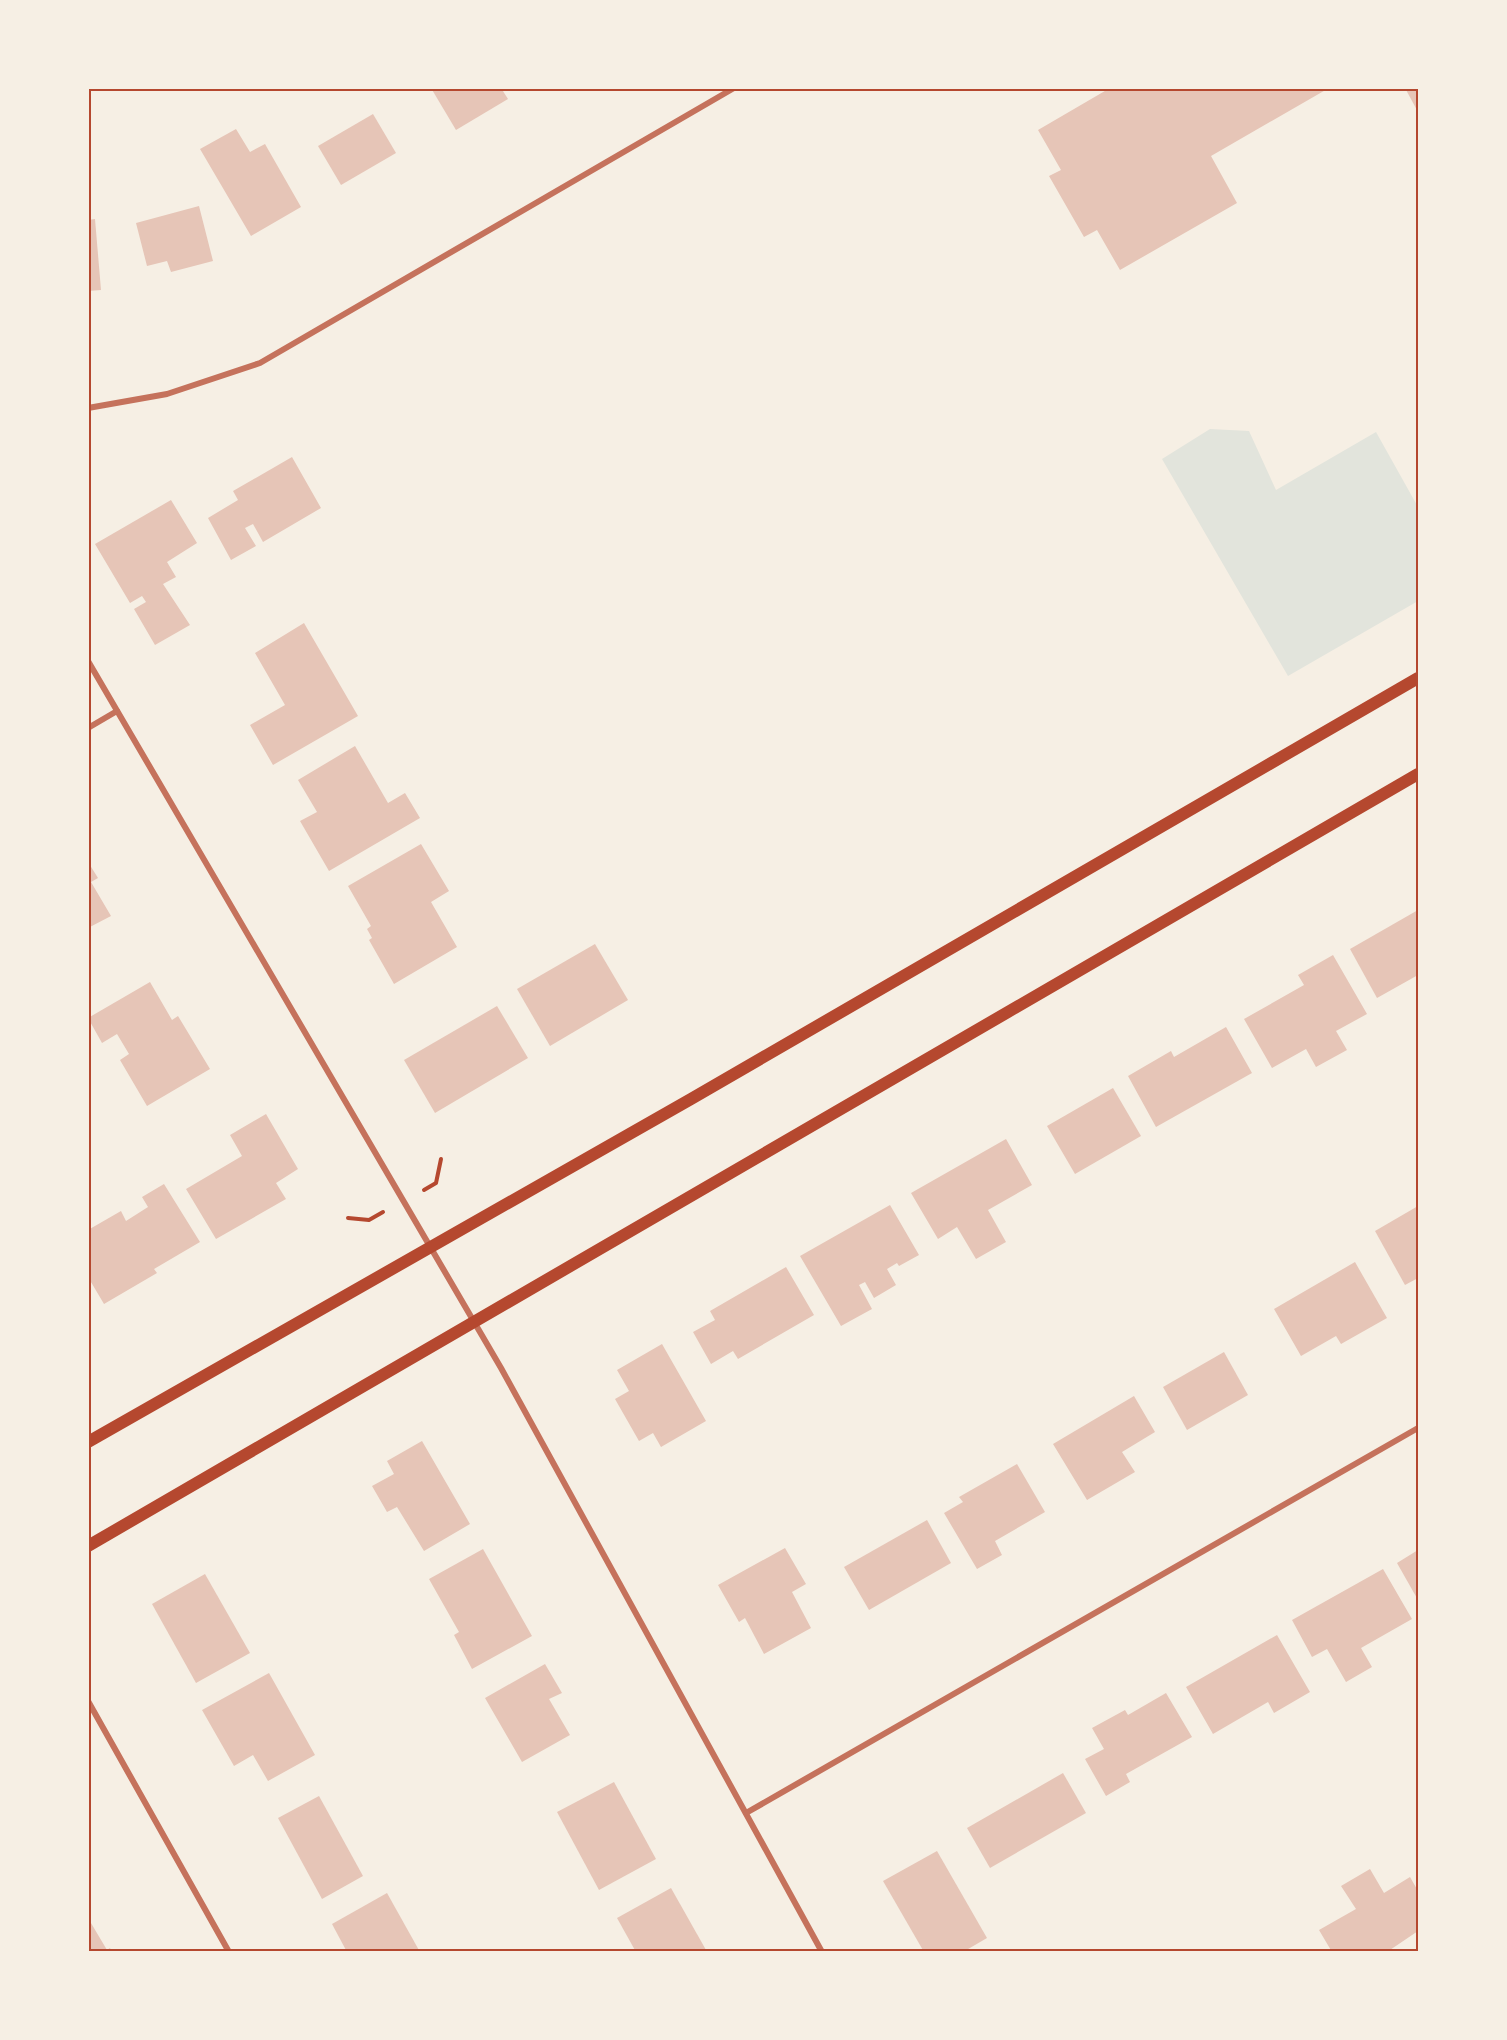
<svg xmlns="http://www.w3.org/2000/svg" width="1507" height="2040" viewBox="0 0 1507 2040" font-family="'PT Sans Narrow',sans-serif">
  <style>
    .green { fill: #e2e4dc }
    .building { fill: #e6c5b7 }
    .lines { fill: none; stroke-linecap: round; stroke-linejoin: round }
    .path { stroke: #b5482f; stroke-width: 4 }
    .minor { stroke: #c5725c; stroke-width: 6 }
    .secondary { stroke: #b5482f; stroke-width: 12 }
    .neatline { fill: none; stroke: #b5482f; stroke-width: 2 }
  </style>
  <rect width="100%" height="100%" fill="#f6efe4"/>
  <path class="green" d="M 1210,429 L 1249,431 L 1276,490 L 1376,432 L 1418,507 L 1418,601 L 1288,676 L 1162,459 Z"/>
  <g class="building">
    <path d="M 431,88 L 501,88 L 508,99 L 456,130 Z"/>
    <path d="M 1110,88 L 1329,88 L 1211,156 L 1237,203 L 1120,270 L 1097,230 L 1084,237 L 1049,176 L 1061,170 L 1038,130 Z"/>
    <path d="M 1405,88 L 1418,88 L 1418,112 Z"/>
    <path d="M 373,114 L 396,153 L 341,185 L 318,146 Z"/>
    <path d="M 236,129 L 250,152 L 265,144 L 301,207 L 251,236 L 200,149 Z"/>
    <path d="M 199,206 L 213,261 L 171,272 L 167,261 L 147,266 L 136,223 Z"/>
    <path d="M 95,219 L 101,290 L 88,291 L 88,220 Z"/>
    <path d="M 292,457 L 321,508 L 263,542 L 253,524 L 245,528 L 256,546 L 231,560 L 208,518 L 238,500 L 233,491 Z"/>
    <path d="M 171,500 L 197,543 L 167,562 L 176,577 L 163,584 L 190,625 L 155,645 L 134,609 L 146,602 L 142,596 L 130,603 L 95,544 Z"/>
    <path d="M 304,623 L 358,716 L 273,765 L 250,725 L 285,705 L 255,653 Z"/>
    <path d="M 355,746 L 388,803 L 405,793 L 420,818 L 329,871 L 300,821 L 317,812 L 298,780 Z"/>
    <path d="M 421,844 L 449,891 L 431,902 L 457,947 L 394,984 L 369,940 L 372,938 L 367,929 L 371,926 L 348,886 Z"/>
    <path d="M 88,862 L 98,878 L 91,882 L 111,916 L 88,928 Z"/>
    <path d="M 1418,910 L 1418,975 L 1377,998 L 1350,949 Z"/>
    <path d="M 595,944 L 628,1000 L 550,1046 L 517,989 Z"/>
    <path d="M 1333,955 L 1367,1014 L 1336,1031 L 1347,1050 L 1316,1067 L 1306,1049 L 1272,1068 L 1244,1019 L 1304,985 L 1298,975 Z"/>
    <path d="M 150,982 L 172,1020 L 178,1016 L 210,1069 L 147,1106 L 120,1060 L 129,1054 L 117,1034 L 102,1043 L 88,1018 Z"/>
    <path d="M 497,1006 L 528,1058 L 435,1113 L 404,1060 Z"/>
    <path d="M 1226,1027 L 1252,1073 L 1156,1127 L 1128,1076 L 1171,1051 L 1174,1057 Z"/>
    <path d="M 1113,1088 L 1141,1136 L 1075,1174 L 1047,1126 Z"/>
    <path d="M 266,1114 L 298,1169 L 276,1183 L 286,1199 L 216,1239 L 186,1189 L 242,1156 L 230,1135 Z"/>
    <path d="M 1006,1139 L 1032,1185 L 988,1210 L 1006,1242 L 976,1259 L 957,1227 L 938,1239 L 911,1193 Z"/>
    <path d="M 164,1184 L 200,1242 L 154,1269 L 157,1273 L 104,1304 L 88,1277 L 88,1230 L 121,1211 L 126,1221 L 148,1207 L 142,1197 Z"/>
    <path d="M 890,1205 L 919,1255 L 899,1266 L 897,1263 L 887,1269 L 896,1285 L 874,1298 L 865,1282 L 859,1285 L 872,1309 L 841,1326 L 800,1256 Z"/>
    <path d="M 1418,1206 L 1418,1278 L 1405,1285 L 1375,1231 Z"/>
    <path d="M 1355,1262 L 1387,1318 L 1341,1344 L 1336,1336 L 1301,1356 L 1274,1309 Z"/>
    <path d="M 786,1267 L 814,1315 L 738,1359 L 733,1351 L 711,1364 L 693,1332 L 715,1320 L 710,1311 Z"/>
    <path d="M 662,1344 L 706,1421 L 661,1447 L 653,1433 L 639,1441 L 615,1399 L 629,1391 L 617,1370 Z"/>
    <path d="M 1224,1352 L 1248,1395 L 1187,1430 L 1163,1387 Z"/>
    <path d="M 1134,1396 L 1155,1432 L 1122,1452 L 1135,1472 L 1087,1500 L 1053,1444 Z"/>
    <path d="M 422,1441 L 470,1524 L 424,1551 L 397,1507 L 387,1512 L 372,1486 L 394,1474 L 387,1461 Z"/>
    <path d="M 1017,1464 L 1045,1512 L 995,1541 L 1002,1555 L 977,1569 L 944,1513 L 963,1502 L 959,1497 Z"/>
    <path d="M 927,1520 L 951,1563 L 869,1610 L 844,1567 Z"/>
    <path d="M 785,1548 L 806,1584 L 792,1592 L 811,1628 L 764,1654 L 745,1618 L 739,1622 L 718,1585 Z"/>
    <path d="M 483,1549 L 532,1636 L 472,1669 L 454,1635 L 459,1632 L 429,1579 Z"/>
    <path d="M 1418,1550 L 1418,1600 L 1397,1563 Z"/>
    <path d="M 1383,1569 L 1412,1619 L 1361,1648 L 1372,1667 L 1346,1682 L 1327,1649 L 1312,1657 L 1292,1620 Z"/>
    <path d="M 205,1574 L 250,1653 L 196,1683 L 152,1604 Z"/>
    <path d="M 1277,1635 L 1310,1692 L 1274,1713 L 1268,1702 L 1213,1734 L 1186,1687 Z"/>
    <path d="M 545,1664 L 562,1693 L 549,1699 L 570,1735 L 522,1762 L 485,1698 Z"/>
    <path d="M 269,1673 L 315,1755 L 268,1781 L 253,1755 L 234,1766 L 202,1710 Z"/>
    <path d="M 1166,1693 L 1192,1737 L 1126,1774 L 1130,1782 L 1106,1796 L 1085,1759 L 1104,1749 L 1092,1728 L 1125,1710 L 1128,1715 Z"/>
    <path d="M 1063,1773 L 1086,1813 L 990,1868 L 967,1828 Z"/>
    <path d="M 614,1782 L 656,1859 L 599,1890 L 557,1812 Z"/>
    <path d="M 319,1796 L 363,1876 L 322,1899 L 278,1818 Z"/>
    <path d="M 937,1851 L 987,1938 L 963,1952 L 924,1952 L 883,1881 Z"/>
    <path d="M 1370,1869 L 1384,1893 L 1410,1877 L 1418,1891 L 1418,1931 L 1387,1952 L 1332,1952 L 1319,1930 L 1356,1909 L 1341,1886 Z"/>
    <path d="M 671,1888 L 706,1950 L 636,1952 L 617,1918 Z"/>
    <path d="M 387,1893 L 420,1952 L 347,1952 L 332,1924 Z"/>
    <path d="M 88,1918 L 107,1950 L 110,1948 L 112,1952 L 88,1952 Z"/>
  </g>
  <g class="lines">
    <g class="path">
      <path d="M 424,1190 L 436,1183 L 441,1159"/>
      <path d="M 348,1218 L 369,1220 L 383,1212"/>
    </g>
    <g class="minor">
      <path d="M 88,408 L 167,394 L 260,363 L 734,88"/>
      <path d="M 88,661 L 501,1368 L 822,1952"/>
      <path d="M 88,728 L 117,711"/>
      <path d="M 88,1701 L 229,1952"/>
      <path d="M 746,1813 L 1418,1428"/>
    </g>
    <g class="secondary">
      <path d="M 88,1442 L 691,1099 L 1418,678"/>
      <path d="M 88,1546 L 1418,774"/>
    </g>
  </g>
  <rect width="1507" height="2040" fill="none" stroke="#f6efe4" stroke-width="180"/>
  <rect x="90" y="90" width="1327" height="1860" class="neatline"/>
</svg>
